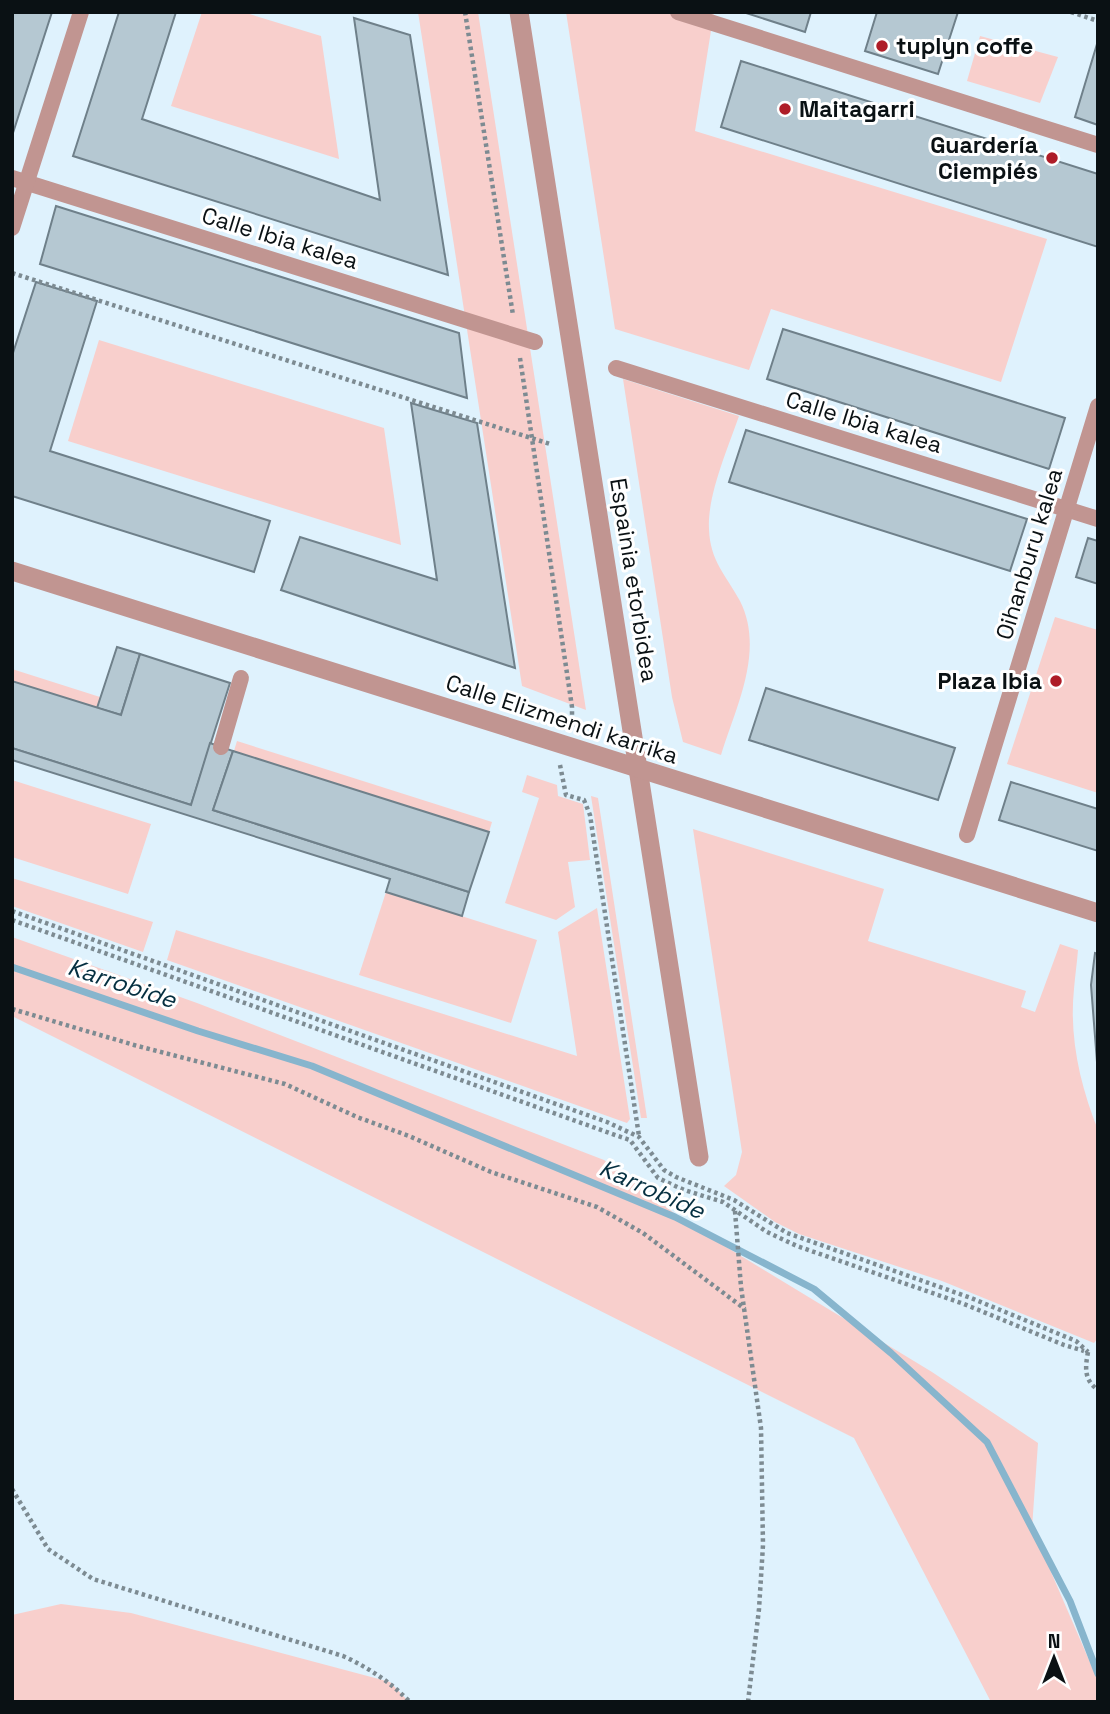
<svg xmlns="http://www.w3.org/2000/svg" width="1110" height="1714" viewBox="0 0 1110 1714" font-family="'Space Grotesk',sans-serif">
  <style>
    .green { fill: #f8cfcc }
    .lines { fill: none; stroke-linecap: round; stroke-linejoin: round }
    .stream { stroke: #87b5cd; stroke-width: 7 }
    .building { fill: #b5c8d2; stroke: #6f808a; stroke-width: 2 }
    .path { stroke: #7d8b92; stroke-width: 4.5; stroke-dasharray: 3.5 3.5; stroke-linecap: butt }
    .pedestrian { stroke: #c19591; stroke-width: 16 }
    .minor { stroke: #c19591; stroke-width: 19 }
    .poi-dot { fill: #ae1c27; stroke: #fff; stroke-width: 2.5 }
    .labels { text-anchor: middle; dominant-baseline: central; stroke-width: 6; stroke-linejoin: round; paint-order: stroke }
    .poi-label { font-size: 23px; font-weight: bold; fill: #0a1114; stroke: #fff; text-anchor: start }
    .street-label { font-size: 23px; fill: #0a1114; stroke: #fff }
    .water-label { font-size: 24px; font-style: italic; fill: #052f40; stroke: #fff }
  </style>
  <rect width="100%" height="100%" fill="#dff2fd"/>
  <g class="green">
    <path d="M 202,12 L 243,12 L 321,36 L 339,159 L 171,106 Z"/>
    <path d="M 418,12 L 478,12 L 586,710 L 522,686 Z"/>
    <path d="M 566,12 L 714,12 L 695,131 L 1047,239 L 1001,382 L 771,309 L 749,370 L 615,329 Z"/>
    <path d="M 980,36 L 1058,57 L 1040,103 L 967,81 Z"/>
    <path d="M 99,340 L 384,428 L 401,545 L 68,441 Z"/>
    <path d="M 623,379 L 739,416 C 728,448 707,496 709,529 C 710,561 726,575 740,601 C 765,651 736,706 721,755 L 683,742 L 672,697 Z"/>
    <path d="M 1055,617 L 1098,630 L 1098,793 L 1007,764 Z"/>
    <path d="M 12,669 L 100,697 L 97,708 L 12,681 Z"/>
    <path d="M 237,741 L 492,822 L 489,832 L 234,751 Z"/>
    <path d="M 527,775 L 557,785 L 558,796 L 583,804 L 590,860 L 568,862 L 575,907 L 556,920 L 505,903 L 539,798 L 522,792 Z"/>
    <path d="M 12,780 L 151,824 L 128,894 L 12,857 Z"/>
    <path d="M 591,796 L 598,798 L 647,1118 L 641,1118 Z"/>
    <path d="M 693,829 L 884,889 L 868,941 L 1026,991 L 1021,1007 L 1035,1012 L 1060,944 L 1078,950 C 1077,963 1075,976 1074,989 C 1069,1037 1080,1085 1098,1130 L 1098,1338 L 1094,1343 L 942,1281 L 799,1234 L 775,1222 L 724,1186 L 736,1175 L 742,1152 Z"/>
    <path d="M 12,878 L 153,922 L 143,952 L 12,906 Z"/>
    <path d="M 386,892 L 537,940 L 511,1023 L 359,975 Z"/>
    <path d="M 597,908 L 630,1119 L 627,1123 L 167,960 L 176,930 L 577,1056 L 558,932 Z"/>
    <path d="M 12,937 L 197,1003 L 604,1160 L 690,1225 L 932,1372 L 1038,1443 L 1032,1528 L 1098,1681 L 1098,1702 L 991,1702 L 854,1438 L 12,1016 Z"/>
    <path d="M 61,1604 L 131,1613 L 390,1682 L 409,1702 L 12,1702 L 12,1615 Z"/>
  </g>
  <g class="lines">
    <path class="stream" d="M 12,967 L 198,1031 L 312,1066 L 675,1217 L 814,1289 L 891,1353 L 987,1442 L 1070,1601 L 1098,1674"/>
  </g>
  <g class="building">
    <path d="M 12,12 L 52,12 L 12,136 Z"/>
    <path d="M 119,12 L 176,12 L 142,119 L 380,200 L 354,18 L 410,35 L 448,275 L 73,156 Z"/>
    <path d="M 743,12 L 811,12 L 805,32 Z"/>
    <path d="M 877,12 L 958,12 L 938,74 L 865,51 Z"/>
    <path d="M 1097,44 L 1098,44 L 1098,125 L 1075,117 Z"/>
    <path d="M 741,61 L 1098,174 L 1098,247 L 721,127 Z"/>
    <path d="M 56,206 L 459,333 L 467,398 L 40,264 Z"/>
    <path d="M 36,282 L 97,301 L 50,451 L 270,521 L 254,572 L 12,496 L 12,356 Z"/>
    <path d="M 783,329 L 1065,418 L 1049,469 L 767,379 Z"/>
    <path d="M 411,403 L 477,423 L 515,668 L 281,590 L 300,537 L 437,580 Z"/>
    <path d="M 746,430 L 1027,519 L 1010,571 L 729,482 Z"/>
    <path d="M 1088,538 L 1098,541 L 1098,584 L 1076,577 Z"/>
    <path d="M 117,647 L 140,654 L 121,715 L 97,708 Z"/>
    <path d="M 140,654 L 230,683 L 191,805 L 12,748 L 12,681 L 121,715 Z"/>
    <path d="M 766,688 L 955,748 L 938,800 L 749,740 Z"/>
    <path d="M 210,743 L 233,751 L 213,810 L 469,892 L 462,916 L 386,892 L 390,879 L 12,760 L 12,748 L 191,805 Z"/>
    <path d="M 233,751 L 489,832 L 469,892 L 213,810 Z"/>
    <path d="M 1011,782 L 1098,809 L 1098,851 L 999,820 Z"/>
    <path d="M 1095,953 L 1098,954 L 1098,1075 L 1091,985 Z"/>
  </g>
  <g class="lines">
    <g class="path">
      <path d="M 465,12 L 513,315"/>
      <path d="M 1071,12 L 1098,21"/>
      <path d="M 12,273 L 550,444"/>
      <path d="M 520,358 L 572,707 L 572,727"/>
      <path d="M 560,765 L 566,795 L 584,800 L 590,815 L 639,1136"/>
      <path d="M 12,911 L 607,1122 L 639,1137 L 664,1170 L 676,1177 L 734,1200 L 787,1233 L 971,1298 L 1076,1341 L 1088,1352"/>
      <path d="M 12,920 L 618,1136 L 630,1140 L 658,1178 L 684,1190 L 723,1202 L 767,1232 L 797,1246 L 964,1304 L 1064,1345 L 1084,1351"/>
      <path d="M 12,1009 L 134,1045 L 285,1084 L 357,1117 L 409,1136 L 491,1172 L 597,1207 L 643,1233 L 745,1309"/>
      <path d="M 735,1211 L 741,1287 L 761,1428 L 763,1545 L 759,1609 L 748,1702"/>
      <path d="M 1088,1352 C 1085,1368 1084,1380 1098,1390"/>
      <path d="M 12,1489 L 48,1549 L 93,1579 L 343,1656 C 369,1668 389,1681 410,1702"/>
    </g>
    <g class="pedestrian">
      <path d="M 678,12 L 1098,145"/>
      <path d="M 12,178 L 535,342"/>
      <path d="M 12,228 L 81,12"/>
      <path d="M 616,368 L 1098,519"/>
      <path d="M 221,747 L 241,678"/>
      <path d="M 967,835 L 1098,406"/>
    </g>
    <g class="minor">
      <path d="M 519,12 L 699,1157"/>
      <path d="M 12,571 L 1098,913"/>
    </g>
  </g>
  <g class="poi-dot">
    <circle cx="882" cy="46" r="7"/>
    <circle cx="785" cy="109" r="7"/>
    <circle cx="1052" cy="158" r="7"/>
    <circle cx="1056" cy="681" r="7"/>
  </g>
  <g class="labels">
    <g class="poi-label">
      <text x="896" y="46">tuplyn coffe</text>
      <text x="799" y="109">Maitagarri</text>
      <text x="1038" y="145" text-anchor="end">Guardería<tspan x="1038" dy="26">Ciempiés</tspan></text>
      <text x="1042" y="681" text-anchor="end">Plaza Ibia</text>
    </g>
    <g class="street-label">
      <text transform="translate(280 238) rotate(17)">Calle Ibia kalea</text>
      <text transform="translate(864 422) rotate(17)">Calle Ibia kalea</text>
      <text transform="translate(1029 554) rotate(-73)">Oihanburu kalea</text>
      <text transform="translate(634 580) rotate(81)">Espainia etorbidea</text>
      <text transform="translate(562 719) rotate(18)">Calle Elizmendi karrika</text>
    </g>
    <g class="water-label">
      <text transform="translate(122 983) rotate(18)">Karrobide</text>
      <text transform="translate(652 1189) rotate(24)">Karrobide</text>
    </g>
  </g>
  <rect width="1110" height="1714" fill="none" stroke="#0a1114" stroke-width="28"/>
  <g transform="translate(1054 1658)" stroke="#ffffff" stroke-width="5" paint-order="stroke">
  <path d="M0-5L12 26L0 18L-12 26Z" fill="#0a1114"/>
  <text y="-10" font-size="19" font-weight="bold" text-anchor="middle" fill="#0a1114">N</text>
  </g>
</svg>
